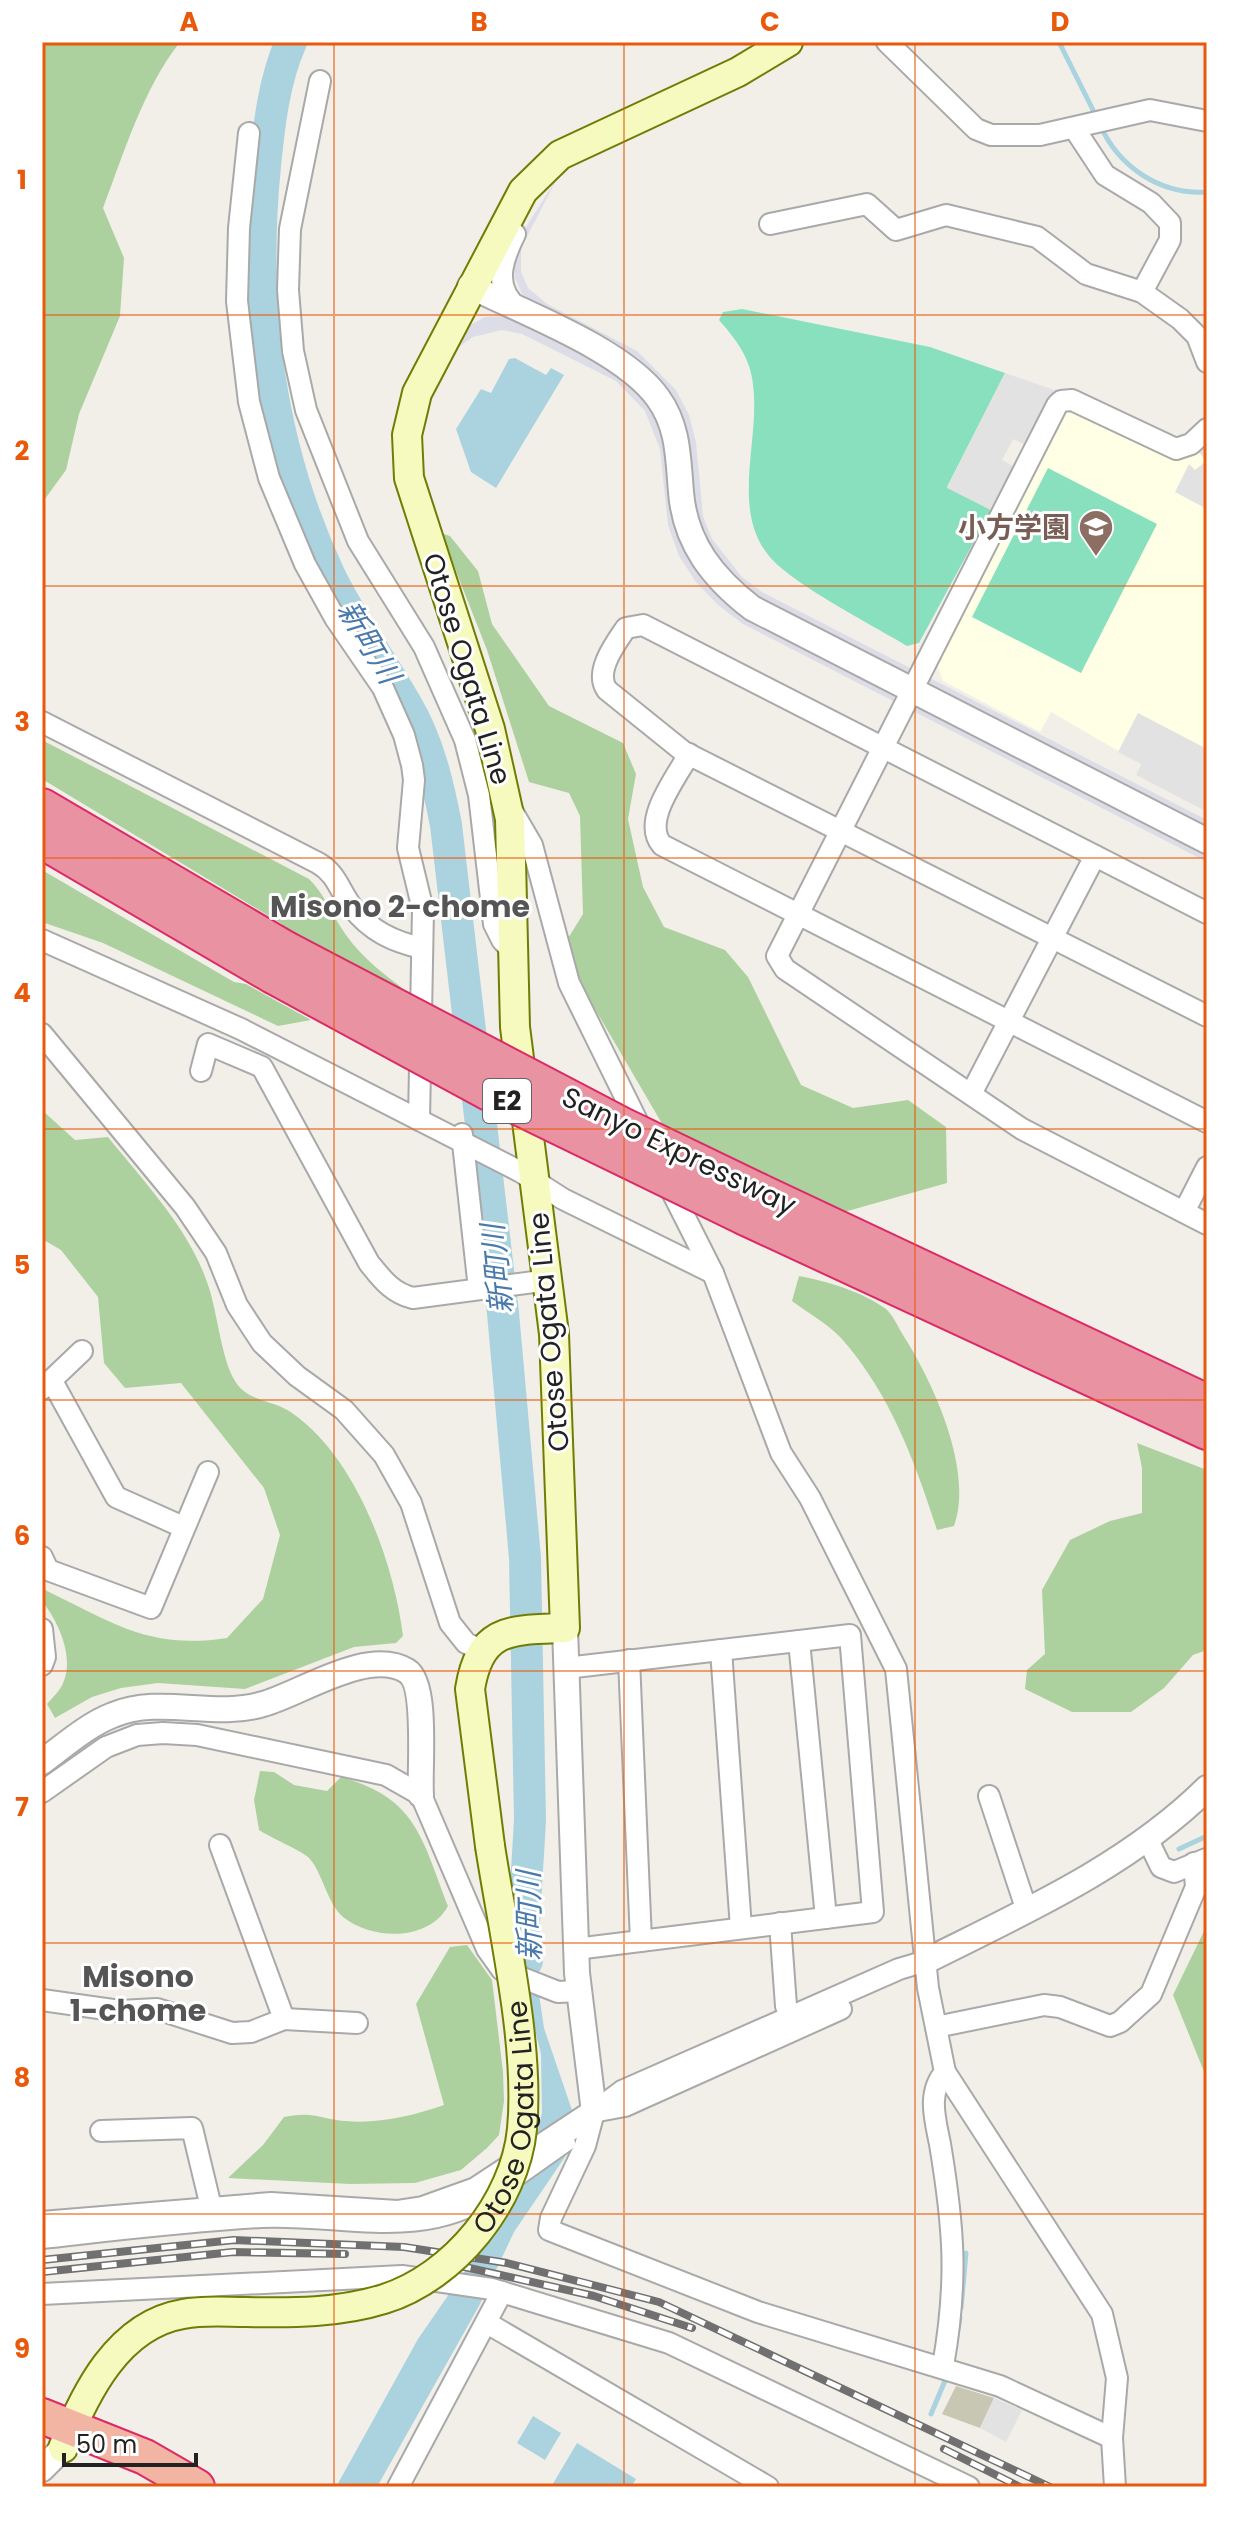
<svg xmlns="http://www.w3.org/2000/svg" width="1249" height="2529" viewBox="0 0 1249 2529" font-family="Poppins,'Noto Sans JP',sans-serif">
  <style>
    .education { fill: #ffffe5 }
    .construction { fill: #c7c7b4 }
    .forest { fill: #add19e }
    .pitch { fill: #88e0be }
    .parking { fill: #e2e2e2 }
    .plaza { fill: #dddde8 }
    .water { fill: #aad3df }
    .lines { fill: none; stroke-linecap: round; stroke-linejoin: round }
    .stream { stroke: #aad3df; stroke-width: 5 }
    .river { stroke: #aad3df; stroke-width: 32 }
    .pedestrian-casing { stroke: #a9a9a9; stroke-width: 18 }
    .minor-casing { stroke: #a9a9a9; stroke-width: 24 }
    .tertiary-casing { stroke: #a9a9a9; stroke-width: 28 }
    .secondary-casing { stroke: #707d05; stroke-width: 32 }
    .trunk-casing { stroke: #dc2a67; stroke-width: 38 }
    .motorway-casing { stroke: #dc2a67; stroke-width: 40 }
    .pedestrian { stroke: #fff; stroke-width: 14 }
    .minor { stroke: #fff; stroke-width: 20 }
    .tertiary { stroke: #fff; stroke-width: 24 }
    .secondary { stroke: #f7fabf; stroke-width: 28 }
    .trunk { stroke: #f2b4a3; stroke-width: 34 }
    .motorway { stroke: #e892a2; stroke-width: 36 }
    .rail-casing { stroke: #707070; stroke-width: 8 }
    .rail { stroke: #fff; stroke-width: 5; stroke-dasharray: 15; stroke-linecap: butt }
    .secondary-bridge-casing { stroke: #707d05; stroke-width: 32; stroke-linecap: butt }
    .motorway-bridge-casing { stroke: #dc2a67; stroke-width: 40; stroke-linecap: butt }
    .secondary-bridge { stroke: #f7fabf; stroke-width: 28 }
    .motorway-bridge { stroke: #e892a2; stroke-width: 36 }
    .grid { fill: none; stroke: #e8590c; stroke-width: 2; stroke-opacity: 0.55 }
    .labels { text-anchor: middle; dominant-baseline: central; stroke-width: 6; stroke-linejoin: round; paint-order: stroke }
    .shield { fill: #fff; stroke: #646464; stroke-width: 2 }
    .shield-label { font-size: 26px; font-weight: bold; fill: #222 }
    .education-label { font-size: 28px; font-weight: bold; fill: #785e54; stroke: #fff; text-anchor: end }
    .street-label { font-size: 28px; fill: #222; stroke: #fff }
    .water-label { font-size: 30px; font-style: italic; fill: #4a7aab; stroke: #fff }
    .neighbourhood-label { font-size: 30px; font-weight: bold; fill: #555; stroke: #fff }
    .neatline { fill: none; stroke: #e8590c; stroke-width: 3 }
    .grid-label { font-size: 26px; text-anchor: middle; font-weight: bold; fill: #e8590c }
  </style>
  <rect width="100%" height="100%" fill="#f2efe9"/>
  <path class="education" d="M 1072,406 L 1183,457 L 1207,437 L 1207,812 L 1136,775 L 1141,764 L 1051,712 L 1040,732 L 943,681 L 935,660 L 1059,411 Z"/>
  <path class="construction" d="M 956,2386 L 994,2398 L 980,2428 L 942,2414 Z"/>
  <g class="forest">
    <path d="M 42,42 L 180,42 C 143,89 124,153 103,208 L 124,258 L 120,316 L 79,414 L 66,470 L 42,503 Z"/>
    <path d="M 441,533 L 450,536 L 478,571 L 492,624 L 549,706 L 623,743 L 636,774 L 628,819 L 643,887 L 664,927 L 725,950 L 748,977 L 801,1085 L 853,1108 L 908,1100 L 946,1127 L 947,1183 L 837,1214 L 671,1139 L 581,985 L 567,940 L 583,914 L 580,816 L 569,793 L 529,782 L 487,650 Z"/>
    <path d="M 42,740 L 309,879 C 324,894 329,908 340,926 C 356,952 377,969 401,987 L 400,994 L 290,935 L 282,924 L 42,779 Z"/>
    <path d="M 42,870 L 234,982 L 246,984 L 311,1020 L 278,1026 L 103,943 L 42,922 Z"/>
    <path d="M 42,1110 L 75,1140 L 108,1137 C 144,1182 188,1227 207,1282 C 217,1308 221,1359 235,1381 C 247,1402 275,1400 292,1413 C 356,1457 394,1562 403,1636 L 396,1643 L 354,1647 L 245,1689 L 158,1683 L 121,1688 L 92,1697 L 55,1718 L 47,1704 C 52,1698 60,1691 63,1683 C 75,1657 58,1621 42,1601 L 43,1589 C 112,1622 148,1650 227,1638 L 263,1599 L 280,1535 L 264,1488 L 181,1383 L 125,1388 L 104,1363 L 98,1297 L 61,1250 L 42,1239 Z"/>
    <path d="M 799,1276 C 827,1281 863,1292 886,1309 C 893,1315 898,1327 903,1335 C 933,1382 974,1470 954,1526 L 937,1530 C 915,1462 890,1393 841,1338 C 828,1324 808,1313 792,1301 Z"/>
    <path d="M 1137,1443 L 1207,1470 L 1207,1650 L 1193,1655 L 1164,1688 L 1131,1712 L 1072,1712 L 1025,1689 L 1027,1670 L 1045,1654 L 1042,1590 L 1070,1540 L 1110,1521 L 1142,1513 L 1142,1468 Z"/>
    <path d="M 260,1771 L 274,1772 L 294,1785 L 327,1791 L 341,1777 C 417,1798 422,1839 448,1906 C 429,1941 373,1941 343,1917 C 326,1902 322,1870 308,1857 C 300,1850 271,1838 259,1830 L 254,1800 Z"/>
    <path d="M 1207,1925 L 1207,2079 L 1173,1995 Z"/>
    <path d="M 467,1945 L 492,1980 L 503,2072 L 504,2101 L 499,2135 L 487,2148 L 461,2170 L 415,2183 L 350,2184 L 228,2178 L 263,2145 L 284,2117 C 314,2111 317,2118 345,2121 C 379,2124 412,2116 444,2105 L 416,2004 L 450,1947 Z"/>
  </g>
  <g class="pitch">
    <path d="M 742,309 L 930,347 L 1005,373 L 947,487 L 991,510 L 919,643 L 907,646 C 873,625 793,585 769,556 C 726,504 768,425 749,366 C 743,348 731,334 719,320 L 723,312 Z"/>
    <path d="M 1048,468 L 1157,524 L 1081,673 L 972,617 Z"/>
  </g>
  <g class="parking">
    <path d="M 1005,373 L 1054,390 L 1026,445 L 1013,439 L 1002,460 L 1015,467 L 993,511 L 947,488 Z"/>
    <path d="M 1207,437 L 1207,509 L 1175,492 L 1189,464 L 1195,470 L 1206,461 L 1195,447 Z"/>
    <path d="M 1138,713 L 1207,749 L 1207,812 L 1136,775 L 1141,764 L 1118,752 Z"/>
    <path d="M 994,2398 L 1022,2410 L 1006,2442 L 980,2428 Z"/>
  </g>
  <g class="plaza">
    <path d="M 559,175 L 521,248 L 521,272 L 528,288 L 547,304 L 637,351 L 676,390 L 689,415 L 696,442 L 703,516 L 712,539 L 742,577 L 762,592 L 912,669 L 908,672 L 904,674 L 758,600 L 718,565 L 694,518 L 680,419 L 522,294 L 515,278 L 513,260 L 521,235 Z"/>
    <path d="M 503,316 L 520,322 L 621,374 L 652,406 L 669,447 L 676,523 L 687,551 L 703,577 L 724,598 L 748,616 L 893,690 L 895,702 L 743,624 L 718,605 L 696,582 L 679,556 L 668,525 L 660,449 L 645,411 L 616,381 L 522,334 L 502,330 L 473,337 L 456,349 L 437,378 L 420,436 L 422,476 L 433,514 L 431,519 L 416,456 L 425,396 L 461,330 L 485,317 Z"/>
    <path d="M 928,677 L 1207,820 L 1207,831 L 929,686 Z"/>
    <path d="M 918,704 L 1207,851 L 1207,862 L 911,710 Z"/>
  </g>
  <g class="water">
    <path d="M 515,358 L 546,375 L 551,368 L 564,375 L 496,488 L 471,472 L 456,429 L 481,389 L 491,393 L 509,359 Z"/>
    <path d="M 525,1917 L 527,1951 L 536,1974 L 544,2028 L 574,2116 L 565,2157 L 514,2232 L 479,2306 L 377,2487 L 336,2487 L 418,2339 L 525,2184 L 542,2113 L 541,2054 L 527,1998 L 520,1940 Z"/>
    <path d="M 533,2416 L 561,2433 L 545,2460 L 517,2443 Z"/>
    <path d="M 577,2443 L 636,2479 L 631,2487 L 551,2487 Z"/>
  </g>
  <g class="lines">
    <g class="stream">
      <path d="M 1059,42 L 1096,116"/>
      <path d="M 1100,125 C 1119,167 1160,195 1207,192"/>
      <path d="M 1179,1849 L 1207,1836"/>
      <path d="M 961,2308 L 966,2253"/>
      <path d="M 952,2363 L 960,2318"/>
      <path d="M 931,2414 L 947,2376"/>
    </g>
    <path class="river" d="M 291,42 C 274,80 269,125 265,166 C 251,305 269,446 329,574 C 351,620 381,660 406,704 C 428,741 438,783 446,825 L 503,1313 L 525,1558 L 530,1820 L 523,1938 L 527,1961"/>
    <defs>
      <g id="pedestrian">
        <path d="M 510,2184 L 568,2143"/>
        <path d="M 42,2241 C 115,2233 188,2224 261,2220 C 340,2216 423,2245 493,2196"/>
      </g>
      <g id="minor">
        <path d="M 887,42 L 976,129 L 991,135 L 1040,135 L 1150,110 L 1207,121"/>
        <path d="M 320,81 L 290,229 L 288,290 L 293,351 L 306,410 L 358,541 L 424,647 L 465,740 L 479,795 L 494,924 L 502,940 L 514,953"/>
        <path d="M 1074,128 L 1105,175 L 1151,203 L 1170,223 L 1170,240 L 1142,292"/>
        <path d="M 249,133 L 239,228 L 237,301 L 249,402 L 269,478 L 305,564 L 335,618 L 383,688 L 404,735 L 412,765 L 414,780 L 408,848 L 423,910 L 419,1120"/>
        <path d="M 770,224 L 867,204 L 896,230 L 946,215 L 1037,237 L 1086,274 L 1142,292 L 1180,319 L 1197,336 L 1207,362"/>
        <path d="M 515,234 C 502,260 492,288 519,309"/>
        <path d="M 1207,429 L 1191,444 L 1176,449 L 1072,400 L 1061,401 L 1057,405 L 777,956 L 785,969 L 1022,1129 L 1207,1224"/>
        <path d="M 42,722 L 318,863 C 337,874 339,890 352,907 C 370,931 394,942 422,948"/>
        <path d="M 689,754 C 677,777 641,821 662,845 L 1207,1122"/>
        <path d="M 511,809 L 532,845 L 569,983 L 643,1133"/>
        <path d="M 1207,913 L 643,625 L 626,628 C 615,644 594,672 607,690 L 684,752 L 1207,1016"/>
        <path d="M 42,940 L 241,1029 L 521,1172 L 563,1199 L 713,1273"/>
        <path d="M 42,1034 L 185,1207 L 216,1253 L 237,1305 L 262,1343 L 297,1376 L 344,1410 L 384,1455 L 411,1503 L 450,1623 L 466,1643 L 483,1651"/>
        <path d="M 201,1071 L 208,1044 L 262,1067 L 369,1263 C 382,1279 392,1293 413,1298 L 549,1280"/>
        <path d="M 971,1094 L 1095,856"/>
        <path d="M 462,1134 L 479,1289"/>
        <path d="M 666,1180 L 713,1273 L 781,1453 L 810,1498 L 896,1669 L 928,1988 L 945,2072 L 1102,2314 L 1117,2378 L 1112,2438 L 1115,2487"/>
        <path d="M 1184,1212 L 1207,1167"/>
        <path d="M 52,1381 L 116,1497 L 183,1527"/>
        <path d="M 42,1389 L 82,1351"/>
        <path d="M 42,1557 L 48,1570 L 151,1608 L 208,1472"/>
        <path d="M 42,1629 L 45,1657 L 42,1665"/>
        <path d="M 799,1641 L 826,1918"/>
        <path d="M 721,1650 L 741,1928"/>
        <path d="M 629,1660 L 641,1941"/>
        <path d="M 566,1668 L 850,1635 L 873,1912 L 576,1949"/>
        <path d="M 42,1792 L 106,1747 L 137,1735 L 163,1733 L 197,1735 L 386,1775 L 421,1795 L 487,1949 L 502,1970 L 558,1992 L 579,1991"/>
        <path d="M 989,1796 L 1027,1911"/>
        <path d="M 1147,1838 L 1161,1867 L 1174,1872 L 1206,1859"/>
        <path d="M 780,1923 L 786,2006 L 790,2016"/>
        <path d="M 926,1961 L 899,1969 L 622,2091 L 594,2112 L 585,2146 L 551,2218 L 549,2230 L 758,2312 L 1000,2386 L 1112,2438"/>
        <path d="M 42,2000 L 120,2011 L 157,2009 L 232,2033 L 251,2032 L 284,2019 L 220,1845"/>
        <path d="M 284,2019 L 357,2023"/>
        <path d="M 936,2027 L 1044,2005 L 1060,2007 L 1110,2026 L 1120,2022 L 1151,1994 L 1196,1887 L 1194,1863"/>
        <path d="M 598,2111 L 625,2106 L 841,2009"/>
        <path d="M 101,2131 L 192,2128 L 211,2207"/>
        <path d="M 42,2294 L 402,2276 L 492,2289 L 669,2343 L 969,2487"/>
        <path d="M 487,2323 L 768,2487"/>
        <path d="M 943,2366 C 958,2281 954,2228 940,2144 C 935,2119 927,2093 945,2072"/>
        <path d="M 398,2487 L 502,2292"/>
      </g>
      <g id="tertiary">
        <path d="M 470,286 C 524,313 624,350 658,398 C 679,427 678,459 681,492 C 685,543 713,578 752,608 L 1207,841"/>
        <path d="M 42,1762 C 64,1746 87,1725 113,1715 C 161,1695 214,1719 263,1704 C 300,1694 368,1647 407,1671 C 428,1684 419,1769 421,1795"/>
        <path d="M 926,1961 C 1024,1912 1128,1866 1207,1788"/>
        <path d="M 42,2224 L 271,2205 L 397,2213 L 423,2209 L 476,2190 L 594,2112 L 577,1973 L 565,1628"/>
        <path d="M 42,2469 L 63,2448"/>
      </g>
      <g id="secondary">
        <path d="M 490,1846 L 470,1689 C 480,1627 511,1630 565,1628 L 554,1334 L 515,1027 L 510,819 L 490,729 L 409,478 L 407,435 L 417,393 L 523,191 L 560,155 L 738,72 L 788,42"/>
        <path d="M 63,2448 C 85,2393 118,2325 183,2314 C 203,2310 225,2312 246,2312"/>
      </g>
      <path id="trunk" d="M 42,2416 L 145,2457 L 197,2487"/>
      <g id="motorway">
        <path d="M 42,807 L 286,950"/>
        <path d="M 42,840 L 273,975"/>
        <path d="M 759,1192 L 1207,1403"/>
        <path d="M 746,1217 L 1207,1431"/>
      </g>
    </defs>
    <use href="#pedestrian" class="pedestrian-casing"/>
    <use href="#minor" class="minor-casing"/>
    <use href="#tertiary" class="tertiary-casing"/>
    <use href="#secondary" class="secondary-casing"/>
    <use href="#trunk" class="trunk-casing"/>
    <use href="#motorway" class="motorway-casing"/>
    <use href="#pedestrian" class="pedestrian"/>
    <use href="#minor" class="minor"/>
    <use href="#tertiary" class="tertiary"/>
    <use href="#secondary" class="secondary"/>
    <use href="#trunk" class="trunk"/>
    <use href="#motorway" class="motorway"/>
    <defs>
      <g id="rail">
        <path d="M 42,2260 L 234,2240 L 404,2247 L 507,2263 L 659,2302 L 1050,2487"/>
        <path d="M 456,2265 L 594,2296 L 692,2328"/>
        <path d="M 42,2272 L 233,2252 L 345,2254"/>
        <path d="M 944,2449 L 1020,2487"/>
      </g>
    </defs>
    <use href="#rail" class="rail-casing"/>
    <use href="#rail" class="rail"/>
    <defs>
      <g id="secondary-bridge">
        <path id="s1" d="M 246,2312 C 293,2313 339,2313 384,2299 C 454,2277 515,2202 522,2129 C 530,2045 503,1931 490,1846"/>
      </g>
      <g id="motorway-bridge">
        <path d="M 286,950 L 622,1126 L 759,1192"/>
        <path d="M 273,975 L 487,1091 L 746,1217"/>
      </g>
    </defs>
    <use href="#secondary-bridge" class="secondary-bridge-casing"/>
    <use href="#motorway-bridge" class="motorway-bridge-casing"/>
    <use href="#secondary-bridge" class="secondary-bridge"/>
    <use href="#motorway-bridge" class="motorway-bridge"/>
  </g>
  <path class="grid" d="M 334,42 L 334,2487M 624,42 L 624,2487M 915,42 L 915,2487M 42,315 L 1207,315M 42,586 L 1207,586M 42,858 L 1207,858M 42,1129 L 1207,1129M 42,1400 L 1207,1400M 42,1671 L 1207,1671M 42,1943 L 1207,1943M 42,2214 L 1207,2214"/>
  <defs>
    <symbol id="school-pin" viewBox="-11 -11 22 30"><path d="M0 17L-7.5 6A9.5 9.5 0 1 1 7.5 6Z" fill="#8d6e63" stroke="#fff"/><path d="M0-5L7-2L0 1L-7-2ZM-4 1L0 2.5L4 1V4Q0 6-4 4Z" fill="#fff"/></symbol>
  </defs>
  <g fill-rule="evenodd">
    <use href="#school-pin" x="1076" y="507" width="40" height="54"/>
  </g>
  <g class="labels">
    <rect class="shield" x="483" y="1079" width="48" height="44" rx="6"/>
    <g class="shield-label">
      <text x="507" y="1101">E2</text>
    </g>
    <g class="education-label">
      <text x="1070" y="527">小方学園</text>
    </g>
    <g class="street-label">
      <text transform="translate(467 669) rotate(73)">Otose Ogata Line</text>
      <text transform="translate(679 1151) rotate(26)">Sanyo Expressway</text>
      <text transform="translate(549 1332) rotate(-95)">Otose Ogata Line</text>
      <text stroke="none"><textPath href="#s1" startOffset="378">Otose Ogata Line</textPath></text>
    </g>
    <g class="water-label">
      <text transform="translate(369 642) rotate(59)">新町川</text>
      <text transform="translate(497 1269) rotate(-96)">新町川</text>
      <text transform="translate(529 1916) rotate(-91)">新町川</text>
    </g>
    <g class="neighbourhood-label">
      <text x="400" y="906">Misono 2-chome</text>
      <text x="138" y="1976">Misono<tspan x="138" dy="34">1-chome</tspan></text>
    </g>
  </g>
  <rect width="1249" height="2529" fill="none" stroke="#ffffff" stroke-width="88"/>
  <path d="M64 2453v12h132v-12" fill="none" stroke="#222222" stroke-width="4"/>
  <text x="76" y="2453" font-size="24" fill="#222222" stroke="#ffffff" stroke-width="6" paint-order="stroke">50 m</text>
  <rect x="44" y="44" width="1161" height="2441" class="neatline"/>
  <g class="grid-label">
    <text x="189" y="31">A</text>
    <text x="479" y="31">B</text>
    <text x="770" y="31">C</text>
    <text x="1060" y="31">D</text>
    <text x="22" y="189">1</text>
    <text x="22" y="460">2</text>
    <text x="22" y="731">3</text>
    <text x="22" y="1002">4</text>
    <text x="22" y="1274">5</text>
    <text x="22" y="1545">6</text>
    <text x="22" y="1816">7</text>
    <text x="22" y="2087">8</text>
    <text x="22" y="2358">9</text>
  </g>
</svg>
